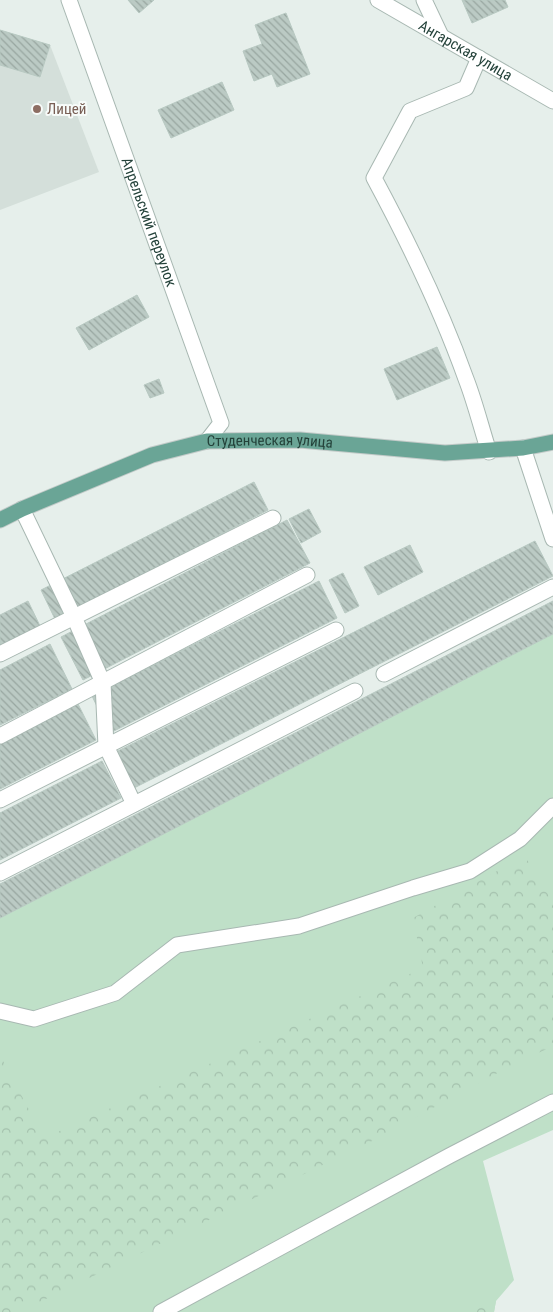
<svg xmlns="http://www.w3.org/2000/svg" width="553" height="1312" viewBox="0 0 553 1312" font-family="'Roboto Condensed',sans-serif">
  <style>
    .built { fill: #d4dfda }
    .grass { fill: #bfe0c8 }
    .forest { fill: url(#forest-crowns) }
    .building { fill: url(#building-back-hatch); stroke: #b8c9c2 }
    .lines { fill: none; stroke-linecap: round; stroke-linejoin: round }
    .minor-casing { stroke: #a8b8b2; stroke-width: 17 }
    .major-casing { stroke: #c2cac8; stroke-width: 17 }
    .minor { stroke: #fff; stroke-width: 15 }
    .major { stroke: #6aa596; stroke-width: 15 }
    .education-dot { fill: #8d6e63; stroke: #f7fbf9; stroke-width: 2 }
    .labels { text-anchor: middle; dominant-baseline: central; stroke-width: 4; stroke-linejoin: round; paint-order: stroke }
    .street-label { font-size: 15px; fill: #24423a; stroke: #f7fbf9 }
    .education-label { font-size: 15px; fill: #785e54; stroke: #f7fbf9; text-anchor: start }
  </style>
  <defs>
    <pattern id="forest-crowns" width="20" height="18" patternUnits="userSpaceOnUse" patternTransform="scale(1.25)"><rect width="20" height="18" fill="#bfe0c8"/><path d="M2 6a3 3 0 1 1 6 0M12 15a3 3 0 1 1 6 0" fill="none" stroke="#a4c1ad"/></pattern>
    <pattern id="building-back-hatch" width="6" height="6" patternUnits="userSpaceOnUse" patternTransform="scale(1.25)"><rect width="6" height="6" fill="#bbcac4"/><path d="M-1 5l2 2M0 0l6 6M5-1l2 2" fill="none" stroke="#98a6a0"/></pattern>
  </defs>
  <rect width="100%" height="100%" fill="#e6efeb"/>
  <path class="built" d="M 0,30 L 50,45 L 99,172 L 0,210 Z"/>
  <path class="grass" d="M 553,634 L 553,1130 L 483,1161 L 514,1280 L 496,1301 L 494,1312 L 0,1312 L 0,918 Z"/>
  <g class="forest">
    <path d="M 524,856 L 553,894 L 553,1046 L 505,1069 L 372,1141 L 19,1312 L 0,1312 L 0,1055 L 44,1138 L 423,968 L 413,918 Z"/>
    <path d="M 496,1301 L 494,1312 L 470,1312 Z"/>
  </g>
  <g class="building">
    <path d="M 128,0 L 154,0 L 139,13 Z"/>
    <path d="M 462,0 L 505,0 L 508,7 L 472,23 Z"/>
    <path d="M 286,13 L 310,74 L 277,87 L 272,74 L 254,81 L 243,51 L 262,44 L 255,25 Z"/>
    <path d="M 0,30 L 50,45 L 40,77 L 0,65 Z"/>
    <path d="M 222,82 L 234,110 L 171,138 L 158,110 Z"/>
    <path d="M 137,295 L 149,317 L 89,350 L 76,328 Z"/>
    <path d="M 437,347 L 450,378 L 397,400 L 384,369 Z"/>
    <path d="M 159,379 L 164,393 L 150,398 L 144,385 Z"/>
    <path d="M 254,482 L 268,510 L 55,619 L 41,590 Z"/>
    <path d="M 309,509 L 321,532 L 301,543 L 289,519 Z"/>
    <path d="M 287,520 L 310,563 L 83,680 L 61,637 Z"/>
    <path d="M 535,541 L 553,576 L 134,788 L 116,752 Z"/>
    <path d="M 410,545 L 423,572 L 378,595 L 364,567 Z"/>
    <path d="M 343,573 L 359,606 L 345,613 L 329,580 Z"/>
    <path d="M 319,581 L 337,618 L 110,733 L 92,696 Z"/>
    <path d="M 28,601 L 41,628 L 0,648 L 0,615 Z"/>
    <path d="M 553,601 L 553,634 L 0,918 L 0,884 Z"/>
    <path d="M 50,644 L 72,689 L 0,725 L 0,670 Z"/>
    <path d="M 78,704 L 96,740 L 0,789 L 0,744 Z"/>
    <path d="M 102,761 L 121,798 L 0,860 L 0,813 Z"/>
  </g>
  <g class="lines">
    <defs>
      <g id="minor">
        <path id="s1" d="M 69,0 L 221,423 L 207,441"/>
        <path id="s2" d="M 378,0 L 553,101"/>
        <path d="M 424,0 L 441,36"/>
        <path d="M 479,58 L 466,88 L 410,111 L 374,178 C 409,243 441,309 466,379 C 475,402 481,427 489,452"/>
        <path d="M 523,448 L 553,539"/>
        <path d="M 22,509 L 74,617 L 103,683 L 106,746 L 134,804"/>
        <path d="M 0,654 L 273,518"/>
        <path d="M 384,674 L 553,587"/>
        <path d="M 0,736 L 307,575"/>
        <path d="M 0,800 L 336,630"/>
        <path d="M 0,873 L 355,691"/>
        <path d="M 0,1011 L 34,1019 L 115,993 L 177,945 L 299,926 L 413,888 L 470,871 L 520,839 L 553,806"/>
        <path d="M 161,1312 L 449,1156 L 553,1102"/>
      </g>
      <g id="major">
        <path id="s3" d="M 0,520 L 22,509 L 152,455 L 207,441 L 300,440 L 445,453 L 523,448 L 553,442"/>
      </g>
    </defs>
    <use href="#minor" class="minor-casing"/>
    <use href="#major" class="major-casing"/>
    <use href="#minor" class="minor"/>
    <use href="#major" class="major"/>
  </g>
  <circle class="education-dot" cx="37" cy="109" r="5"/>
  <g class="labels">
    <g class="street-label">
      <text stroke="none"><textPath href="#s2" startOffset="101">Ангарская улица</textPath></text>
      <text stroke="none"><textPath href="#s1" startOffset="236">Апрельский переулок</textPath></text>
      <text stroke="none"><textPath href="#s3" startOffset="285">Студенческая улица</textPath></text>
    </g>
    <g class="education-label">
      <text x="47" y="109">Лицей</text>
    </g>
  </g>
</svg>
